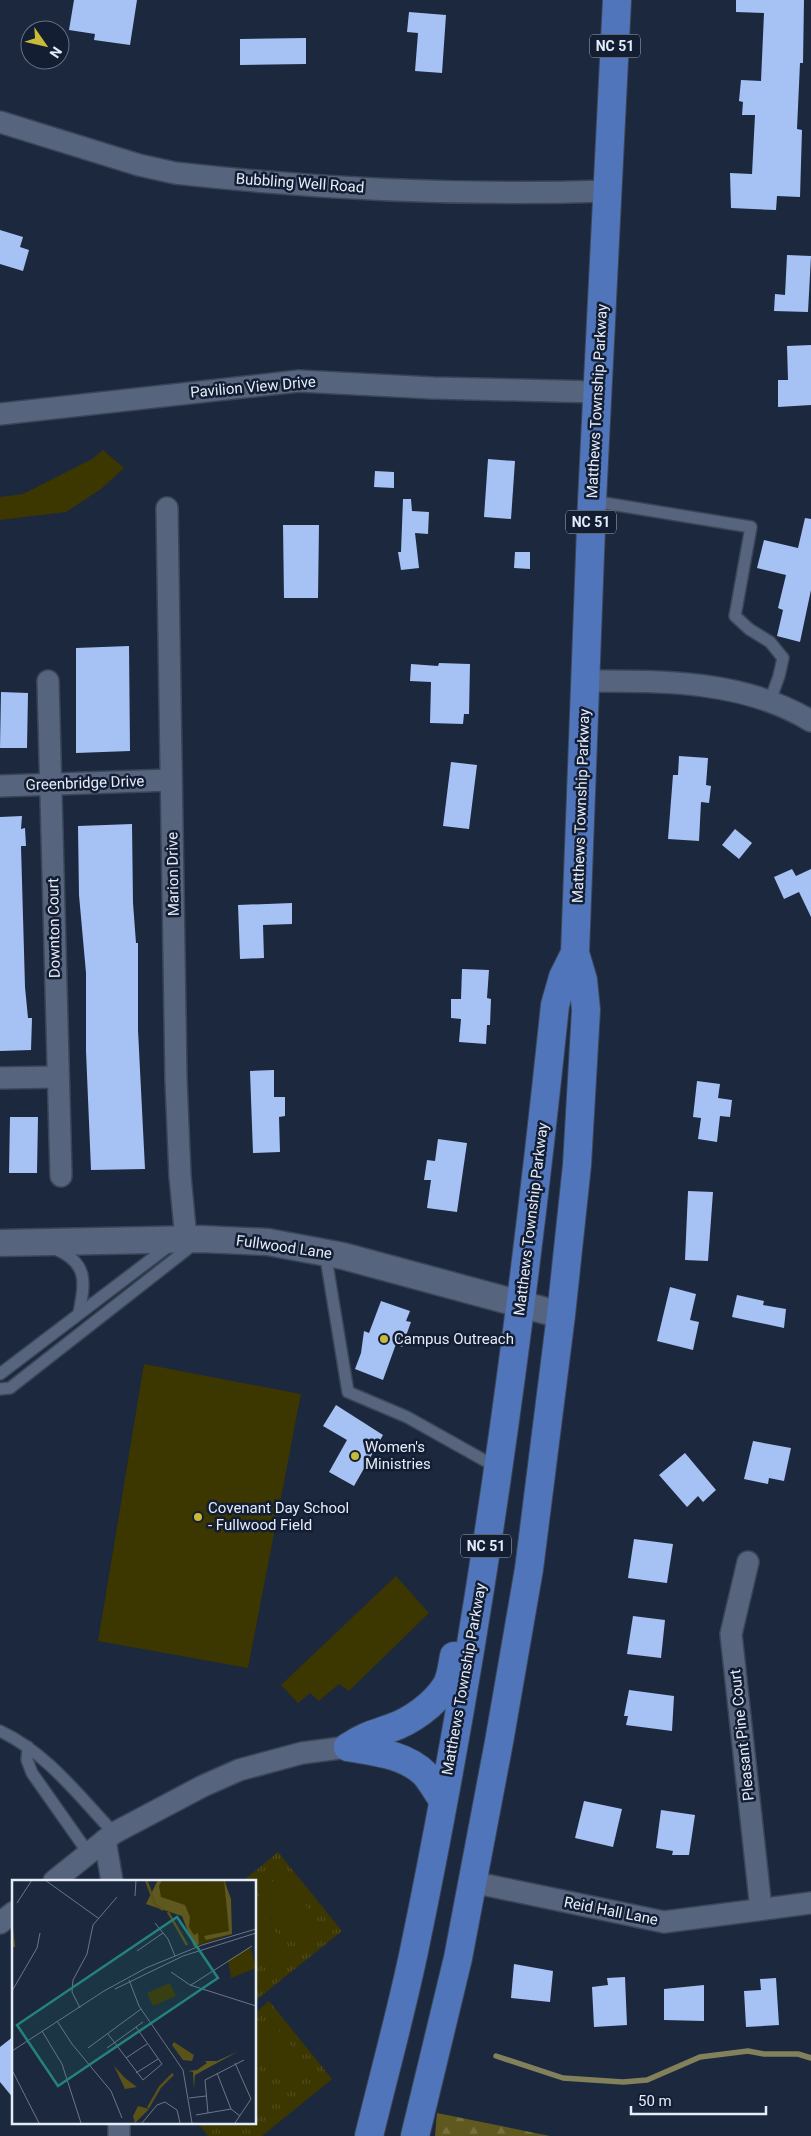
<svg xmlns="http://www.w3.org/2000/svg" width="811" height="2136" viewBox="0 0 811 2136" font-family="Roboto,sans-serif">
  <style>
    .grass { fill: url(#grass-tufts) }
    .forest { fill: url(#forest-firs) }
    .garden { fill: #3c3601 }
    .lines { fill: none; stroke-linecap: round; stroke-linejoin: round }
    .stream { stroke: #83805c; stroke-width: 5.5 }
    .building { fill: #a6c2f4 }
    .service-casing { stroke: #3b4557; stroke-width: 14 }
    .minor-casing { stroke: #3b4557; stroke-width: 24 }
    .tertiary-casing { stroke: #3b4557; stroke-width: 29 }
    .primary-casing { stroke: #3b4557; stroke-width: 30 }
    .service { stroke: #56647d; stroke-width: 11 }
    .minor { stroke: #56647d; stroke-width: 21 }
    .tertiary { stroke: #56647d; stroke-width: 26 }
    .primary { stroke: #5175ba; stroke-width: 28 }
    .poi-dot { fill: #caba3a; stroke: #131e33; stroke-width: 2 }
    .labels { text-anchor: middle; dominant-baseline: central; stroke-width: 5; stroke-linejoin: round; paint-order: stroke }
    .shield { fill: #131e33; stroke: #a5aebf; stroke-width: 1 }
    .shield-label { font-size: 14px; font-weight: bold; fill: #e4ecfb }
    .street-label { font-size: 15px; fill: #e4ecfb; stroke: #131e33 }
    .poi-label { font-size: 15px; fill: #e4ecfb; stroke: #131e33; text-anchor: start }
    .inset-river { fill: none; stroke: #5a5218; stroke-width: 2.5 }
    .inset-road { fill: none; stroke: #6c7689; stroke-width: 1 }
    .view { fill: #24827c; fill-opacity: 0.15; stroke: #24827c; stroke-width: 2.5 }
    .inset-edge { fill: none; stroke: #e4ecfb; stroke-width: 2.5 }
  </style>
  <defs>
    <pattern id="grass-tufts" width="24" height="20" patternUnits="userSpaceOnUse" patternTransform="scale(1.25)"><rect width="24" height="20" fill="#3c3601"/><path d="M3 7l-1-3M5 7V3M7 7l1-3M15 17l-1-3M17 17v-4M19 17l1-3" fill="none" stroke="#4f4a1a"/></pattern>
    <pattern id="forest-firs" width="22" height="20" patternUnits="userSpaceOnUse" patternTransform="scale(1.25)"><rect width="22" height="20" fill="#5f581f"/><path d="M5 1l3.5 6h-7zM16 11l3.5 6h-7z" fill="#767040"/></pattern>
  </defs>
  <rect width="100%" height="100%" fill="#1c283d"/>
  <g class="grass">
    <path d="M 278,1852 L 342,1931 L 255,2001 L 255,1881 L 243,1881 Z"/>
    <path d="M 269,2001 L 332,2079 L 262,2136 L 208,2136 L 197,2122 L 255,2122 L 255,2013 Z"/>
  </g>
  <path class="forest" d="M 437,2113 L 550,2136 L 435,2136 Z"/>
  <g class="garden">
    <path d="M 103,450 L 124,468 L 101,489 L 66,512 L 0,520 L 0,497 L 23,494 L 92,459 Z"/>
    <path d="M 144,1364 L 301,1394 L 248,1668 L 98,1641 Z"/>
    <path d="M 396,1576 L 429,1613 L 349,1691 L 339,1684 L 319,1701 L 310,1693 L 298,1703 L 281,1685 Z"/>
    <path d="M 281,1875 L 321,1925 L 298,1943 L 258,1893 Z"/>
    <path d="M 255,1906 L 290,1950 L 267,1969 L 255,1954 Z"/>
    <path d="M 272,2022 L 312,2072 L 289,2091 L 255,2049 L 255,2036 Z"/>
    <path d="M 255,2065 L 281,2098 L 258,2116 L 255,2112 Z"/>
    <path d="M 213,2122 L 250,2122 L 233,2136 L 224,2136 Z"/>
  </g>
  <g class="lines">
    <path class="stream" d="M 496,2056 L 563,2078 L 623,2082 L 647,2080 L 700,2057 L 748,2051 L 764,2054 L 798,2054 L 811,2058"/>
  </g>
  <g class="building">
    <path d="M 74,0 L 137,0 L 130,45 L 94,40 L 95,34 L 69,30 Z"/>
    <path d="M 736,0 L 804,0 L 803,63 L 800,63 L 797,129 L 802,130 L 800,197 L 777,196 L 776,210 L 731,208 L 730,173 L 752,174 L 755,115 L 742,115 L 743,102 L 739,101 L 741,80 L 761,81 L 764,13 L 736,12 Z"/>
    <path d="M 409,12 L 446,15 L 442,73 L 415,71 L 418,33 L 407,32 Z"/>
    <path d="M 306,38 L 306,64 L 240,65 L 240,39 Z"/>
    <path d="M 0,230 L 23,237 L 20,247 L 29,250 L 23,271 L 0,264 Z"/>
    <path d="M 787,255 L 811,256 L 808,312 L 774,311 L 775,294 L 785,295 Z"/>
    <path d="M 811,345 L 811,405 L 778,407 L 778,380 L 788,380 L 787,346 Z"/>
    <path d="M 488,459 L 515,461 L 511,519 L 484,517 Z"/>
    <path d="M 375,471 L 394,472 L 394,488 L 374,487 Z"/>
    <path d="M 403,499 L 411,499 L 412,511 L 429,512 L 428,534 L 415,533 L 419,568 L 401,570 L 398,552 L 401,552 Z"/>
    <path d="M 805,518 L 811,519 L 811,590 L 800,642 L 777,636 L 783,610 L 778,608 L 786,575 L 757,568 L 764,540 L 798,548 Z"/>
    <path d="M 283,525 L 319,525 L 318,598 L 284,598 Z"/>
    <path d="M 515,552 L 530,552 L 530,569 L 514,568 Z"/>
    <path d="M 129,646 L 130,751 L 76,753 L 76,648 Z"/>
    <path d="M 439,663 L 470,664 L 469,714 L 464,714 L 463,724 L 430,723 L 431,682 L 410,681 L 411,664 L 438,666 Z"/>
    <path d="M 1,692 L 28,693 L 27,748 L 0,748 Z"/>
    <path d="M 679,756 L 708,758 L 706,785 L 711,786 L 709,803 L 701,802 L 699,841 L 668,839 L 673,775 L 678,775 Z"/>
    <path d="M 451,762 L 477,765 L 469,829 L 443,826 Z"/>
    <path d="M 22,816 L 21,829 L 25,828 L 26,846 L 21,846 L 25,987 L 28,1018 L 32,1018 L 31,1050 L 0,1051 L 0,817 Z"/>
    <path d="M 132,824 L 133,903 L 136,943 L 138,943 L 138,1030 L 145,1169 L 91,1170 L 86,1051 L 86,973 L 79,895 L 78,826 Z"/>
    <path d="M 735,829 L 752,843 L 739,859 L 722,845 Z"/>
    <path d="M 792,869 L 796,876 L 811,869 L 811,917 L 799,892 L 784,899 L 774,877 Z"/>
    <path d="M 292,903 L 292,924 L 263,925 L 264,958 L 240,959 L 238,905 Z"/>
    <path d="M 462,969 L 489,970 L 487,998 L 491,999 L 490,1025 L 487,1025 L 486,1044 L 459,1042 L 461,1019 L 451,1018 L 451,999 L 461,999 Z"/>
    <path d="M 274,1070 L 274,1097 L 285,1097 L 285,1116 L 279,1117 L 280,1152 L 253,1153 L 250,1071 Z"/>
    <path d="M 697,1081 L 720,1084 L 718,1098 L 732,1100 L 730,1117 L 720,1116 L 717,1142 L 698,1139 L 701,1118 L 693,1117 Z"/>
    <path d="M 10,1117 L 38,1117 L 37,1173 L 9,1173 Z"/>
    <path d="M 438,1139 L 467,1143 L 457,1212 L 427,1208 L 431,1180 L 424,1180 L 427,1160 L 435,1161 Z"/>
    <path d="M 688,1191 L 713,1192 L 708,1261 L 685,1260 Z"/>
    <path d="M 670,1287 L 696,1294 L 690,1320 L 699,1322 L 693,1350 L 657,1341 Z"/>
    <path d="M 737,1295 L 764,1301 L 763,1305 L 786,1309 L 784,1328 L 732,1317 Z"/>
    <path d="M 381,1301 L 410,1311 L 406,1321 L 411,1322 L 402,1347 L 396,1344 L 383,1380 L 355,1369 L 361,1353 L 364,1331 L 369,1333 Z"/>
    <path d="M 336,1405 L 383,1435 L 354,1486 L 329,1472 L 347,1440 L 323,1426 Z"/>
    <path d="M 753,1441 L 791,1448 L 784,1481 L 769,1478 L 768,1484 L 744,1479 Z"/>
    <path d="M 685,1453 L 716,1490 L 703,1502 L 698,1496 L 687,1507 L 659,1475 Z"/>
    <path d="M 634,1539 L 673,1544 L 667,1583 L 628,1578 Z"/>
    <path d="M 633,1616 L 665,1620 L 661,1658 L 627,1654 Z"/>
    <path d="M 629,1690 L 674,1696 L 672,1731 L 626,1725 L 628,1716 L 624,1716 Z"/>
    <path d="M 584,1801 L 622,1809 L 613,1847 L 575,1838 Z"/>
    <path d="M 661,1810 L 695,1815 L 689,1855 L 672,1855 L 673,1851 L 656,1848 Z"/>
    <path d="M 514,1964 L 553,1971 L 550,2002 L 511,1998 Z"/>
    <path d="M 625,1977 L 627,2025 L 594,2027 L 592,1987 L 608,1985 L 607,1978 Z"/>
    <path d="M 776,1978 L 779,2025 L 746,2027 L 744,1991 L 761,1990 L 760,1979 Z"/>
    <path d="M 704,1985 L 704,2021 L 664,2020 L 664,1989 Z"/>
    <path d="M 14,2036 L 14,2099 L 0,2082 L 0,2047 Z"/>
  </g>
  <g class="lines">
    <defs>
      <g id="service">
        <path d="M 592,501 L 751,527 L 735,616 L 749,629 L 770,642 L 783,658 L 779,676 L 770,701"/>
        <path d="M 53,1248 C 89,1262 85,1282 79,1313"/>
        <path d="M 325,1252 L 348,1392 L 407,1417 L 498,1468"/>
        <path d="M 0,1374 L 170,1245"/>
        <path d="M 0,1389 L 10,1388 L 194,1244"/>
        <path d="M 0,1731 C 47,1753 79,1796 114,1833"/>
        <path d="M 28,1747 L 27,1760 L 32,1773 L 89,1854"/>
      </g>
      <g id="minor">
        <path d="M 0,122 L 139,165 L 175,173 C 318,189 464,196 607,191"/>
        <path d="M 0,414 L 299,381 L 433,388 L 597,392"/>
        <path d="M 167,508 L 176,1080 L 180,1176 L 186,1239"/>
        <path d="M 48,681 L 61,1176"/>
        <path d="M 586,681 C 662,681 744,680 811,721"/>
        <path d="M 0,786 L 171,780"/>
        <path d="M 0,1078 L 57,1077"/>
        <path d="M 748,1562 L 731,1634 L 761,1909"/>
        <path d="M 105,1840 L 112,1881"/>
        <path d="M 54,1881 L 114,1833 L 203,1786 L 239,1770 L 302,1753 L 348,1747"/>
        <path d="M 472,1882 L 664,1922 L 811,1903"/>
        <path d="M 0,1923 L 14,1912"/>
        <path d="M 119,2122 L 119,2136"/>
      </g>
      <path id="tertiary" d="M 0,1243 L 201,1239 L 268,1242 L 343,1256 L 561,1315"/>
      <g id="primary">
        <path d="M 348,1747 C 364,1736 374,1734 391,1728 C 411,1721 434,1705 446,1686 C 451,1678 452,1666 454,1656"/>
        <path d="M 348,1747 C 375,1752 405,1754 425,1774 C 432,1782 437,1792 443,1800"/>
        <path d="M 369,2136 C 384,2074 401,2013 414,1951 C 479,1639 522,1322 555,1005 L 563,977 L 575,953"/>
        <path d="M 415,2136 L 458,1958 L 499,1742 L 529,1569 L 561,1315 L 577,1165 L 586,1010 L 583,980 L 575,953 L 592,501 L 617,0"/>
      </g>
    </defs>
    <use href="#service" class="service-casing"/>
    <use href="#minor" class="minor-casing"/>
    <use href="#tertiary" class="tertiary-casing"/>
    <use href="#primary" class="primary-casing"/>
    <use href="#service" class="service"/>
    <use href="#minor" class="minor"/>
    <use href="#tertiary" class="tertiary"/>
    <use href="#primary" class="primary"/>
  </g>
  <g class="poi-dot">
    <circle cx="384" cy="1339" r="5"/>
    <circle cx="355" cy="1456" r="5"/>
    <circle cx="198" cy="1517" r="5"/>
  </g>
  <g class="labels">
    <g class="shield">
      <rect x="590" y="34.5" width="50" height="23" rx="4"/>
      <rect x="566" y="510.5" width="50" height="23" rx="4"/>
      <rect x="461" y="1534.5" width="50" height="23" rx="4"/>
    </g>
    <g class="shield-label">
      <text x="615" y="46">NC 51</text>
      <text x="591" y="522">NC 51</text>
      <text x="486" y="1546">NC 51</text>
    </g>
    <g class="street-label">
      <text transform="translate(300 183) rotate(4)">Bubbling Well Road</text>
      <text transform="translate(253 387) rotate(-5)">Pavilion View Drive</text>
      <text transform="translate(597 401) rotate(-87)">Matthews Township Parkway</text>
      <text transform="translate(85 783) rotate(-2)">Greenbridge Drive</text>
      <text transform="translate(581 806) rotate(-88)">Matthews Township Parkway</text>
      <text transform="translate(173 874) rotate(-91)">Marion Drive</text>
      <text transform="translate(54 928) rotate(-91)">Downton Court</text>
      <text transform="translate(531 1219) rotate(-83)">Matthews Township Parkway</text>
      <text transform="translate(284 1247) rotate(8)">Fullwood Lane</text>
      <text transform="translate(464 1679) rotate(-80)">Matthews Township Parkway</text>
      <text transform="translate(742 1735) rotate(-96)">Pleasant Pine Court</text>
      <text transform="translate(611 1911) rotate(11)">Reid Hall Lane</text>
    </g>
    <g class="poi-label">
      <text x="394" y="1339">Campus Outreach</text>
      <text x="365" y="1447">Women's<tspan x="365" dy="17">Ministries</tspan></text>
      <text x="208" y="1508">Covenant Day School<tspan x="208" dy="17">- Fullwood Field</tspan></text>
    </g>
  </g>
  <g transform="translate(12 1880)">
    <rect width="244" height="244" fill="#1c283d"/>
    <path d="M 146,0 L 214,0 L 220,54 L 182,67 L 170,36 L 134,24 Z" fill="#3c3601"/>
    <path d="M 146,0 L 150,0 L 147,6 L 149,17 L 173,25 L 178,37 L 177,47 L 182,55 L 186,53 L 187,64 L 182,67 L 170,36 L 134,24 ZM 212,0 L 219,19 L 220,54 L 194,60 L 192,56 L 217,51 ZM 227,171 L 183,195 L 182,208 L 181,192 L 176,191 L 185,190 L 195,183 L 193,181 L 205,181 Z" fill="#5f581f"/>
    <path d="M 238,67 L 244,88 L 219,98 L 216,80 Z" fill="#3c3601"/>
    <path d="M 163,0 L 190,0 L 190,4 L 167,8 ZM 208,11 L 211,36 L 194,38 L 192,13 ZM 158,103 L 164,116 L 141,126 L 135,113 Z" fill="#3c3601"/>
    <path d="M 162,162 L 182,175 L 180,181 L 171,180 L 160,165 ZM 102,186 L 113,198 L 125,207 L 113,209 ZM 126,226 L 137,229 L 123,243 L 121,236 Z" fill="#5a5218"/>
    <path class="inset-river" d="M 134,0 L 143,24 L 151,30M 156,32 L 175,65M 0,50 L 2,67M 136,228 L 148,207 L 161,194"/>
    <path class="inset-road" d="M 33,0 L 86,38M 123,16 L 124,0M 5,23 L 20,0M 143,43 L 156,59 L 163,76M 125,71 L 151,53M 159,92 L 178,105 L 244,126M 117,100 L 127,126 L 171,190 L 180,243M 179,105 L 240,66M 103,109 L 171,76 L 244,53M 0,111 L 25,68 L 28,53M 68,128 L 60,112 L 61,100 L 75,74 L 81,45 L 105,17M 45,141 L 60,164 L 99,211 L 110,238M 30,151 L 50,184 L 69,243M 96,154 L 131,200 L 150,184 L 124,147M 76,168 L 129,129M 95,168 L 131,142M 0,171 L 92,111 L 134,88 L 190,65 L 244,49M 114,178 L 135,164M 223,183 L 239,219 L 223,243M 0,190 L 27,243M 124,193 L 146,179M 205,193 L 219,229M 177,218 L 194,216M 196,233 L 193,200 L 232,180M 184,235 L 219,229 L 228,236M 130,243 L 145,225 L 153,222 L 165,230 L 168,243"/>
    <path class="view" d="M 165,37 L 206,98 L 46,206 L 5,145 Z"/>
    <rect width="244" height="244" class="inset-edge"/>
  </g>
  <g transform="translate(45 45) rotate(124)"><circle r="24" fill="#131e33" stroke="#677083"/>
  <path d="M0-4L9 19L0 12L-9 19Z" fill="#caba3a"/>
  <text y="-8" font-size="14" font-weight="bold" text-anchor="middle" fill="#e4ecfb">N</text>
  </g>
  <path d="M631 2106v8h135v-8" fill="none" stroke="#e4ecfb" stroke-width="2.5"/>
  <text x="638" y="2106" font-size="15" fill="#e4ecfb" stroke="#131e33" stroke-width="4" paint-order="stroke">50 m</text>
</svg>
